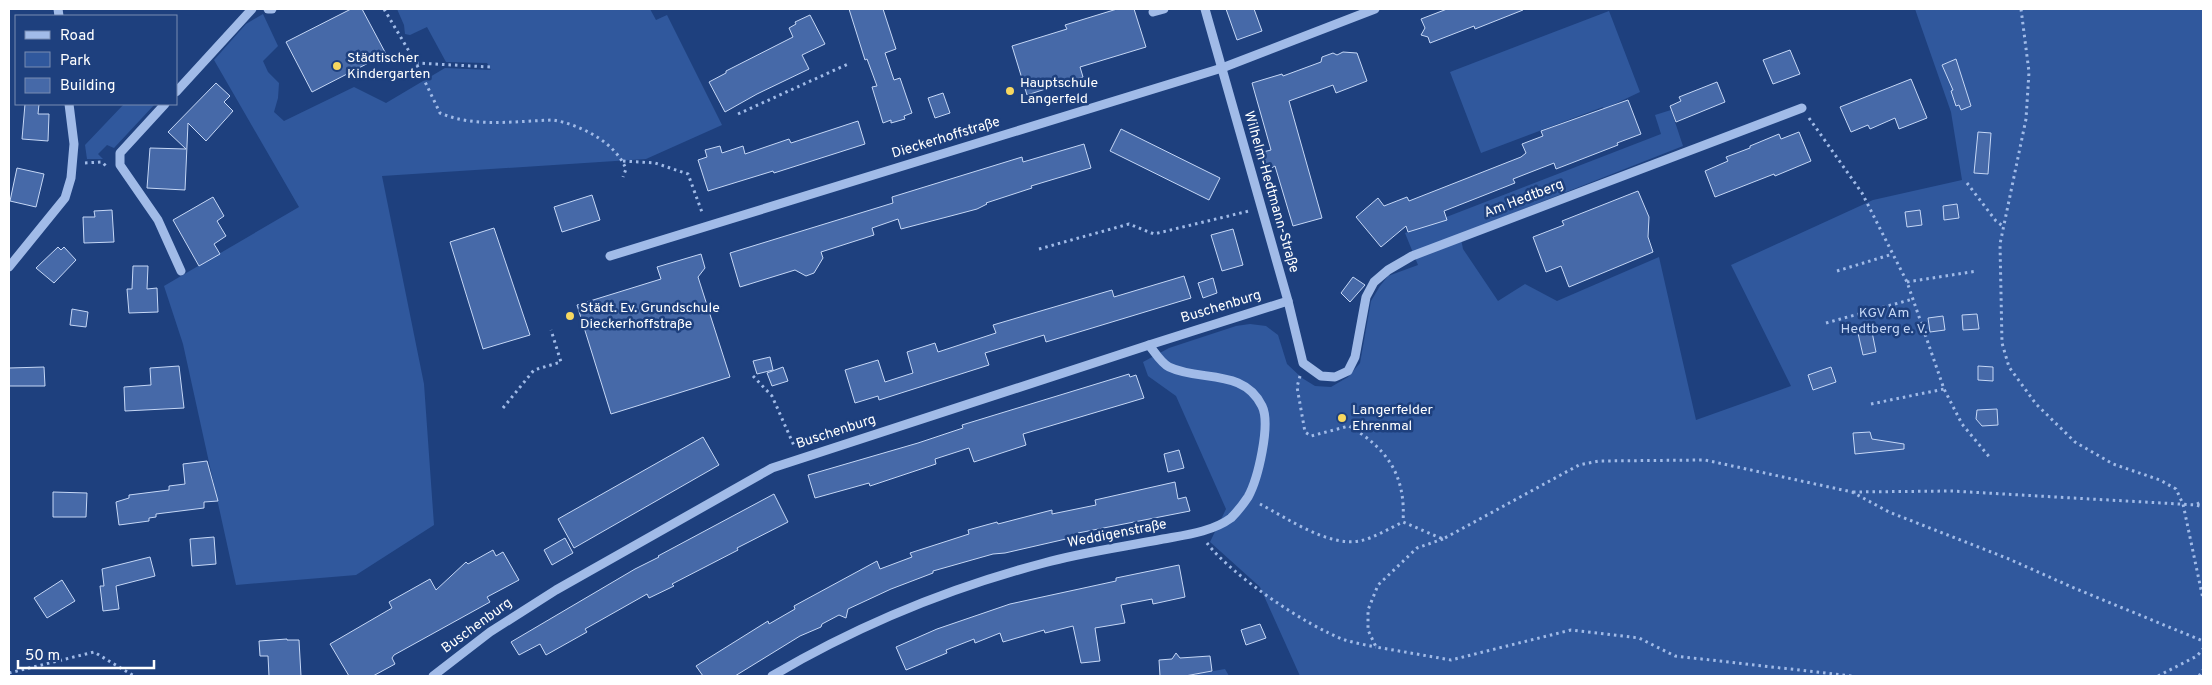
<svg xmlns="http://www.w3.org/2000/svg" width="2212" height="685" viewBox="0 0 2212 685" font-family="Overpass,sans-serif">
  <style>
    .green { fill: #30589d }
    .building { fill: #4669a8; stroke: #c5d7f6 }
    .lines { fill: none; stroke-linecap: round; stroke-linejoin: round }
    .path { stroke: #a1bbe8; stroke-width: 3; stroke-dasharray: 2.5 4; stroke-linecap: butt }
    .minor { stroke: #a1bbe8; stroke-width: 9 }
    .poi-dot { fill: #f7d860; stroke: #1e407e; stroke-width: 2 }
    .labels { text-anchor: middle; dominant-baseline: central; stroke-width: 5; stroke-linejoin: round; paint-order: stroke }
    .poi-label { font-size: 14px; fill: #fff; stroke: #1e407e; text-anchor: start }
    .street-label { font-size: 14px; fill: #fff; stroke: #1e407e }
    .park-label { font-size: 14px; fill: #c5d7f6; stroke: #1e407e }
  </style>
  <rect width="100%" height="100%" fill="#1e407e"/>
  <g class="green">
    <path d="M 397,9 L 650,9 L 656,20 L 667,15 L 722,125 L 646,159 L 382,176 L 424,384 L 434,525 L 356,575 L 236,585 L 183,344 L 164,286 L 299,207 L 214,60 L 246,24 L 263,14 L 278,46 L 263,61 L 268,72 L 279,83 L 278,98 L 274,112 L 284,121 L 354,87 L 386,103 L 445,68 L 491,70 L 487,63 L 446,62 L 427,27 L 410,35 L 405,34 L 404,25 Z"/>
    <path d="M 1915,9 L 2203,9 L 2203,676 L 1300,676 L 1260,587 L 1210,542 L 1226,509 L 1176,396 L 1148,376 L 1143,362 L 1169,348 L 1236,326 L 1250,324 L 1266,326 L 1278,335 L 1287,364 L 1302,378 L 1315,386 L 1331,387 L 1348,377 L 1360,363 L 1371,301 L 1380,286 L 1388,276 L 1418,265 L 1405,233 L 1661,134 L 1655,115 L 1671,110 L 1683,146 L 1460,234 L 1463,249 L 1498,301 L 1525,284 L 1557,301 L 1659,257 L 1696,420 L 1791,386 L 1731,265 L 1873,200 L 1962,180 L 1951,112 Z"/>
    <path d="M 1609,11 L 1640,92 L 1604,109 L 1603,107 L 1481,153 L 1450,72 Z"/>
    <path d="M 124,104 L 155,104 L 114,148 L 107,145 L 98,154 L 103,159 L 87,159 L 85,145 Z"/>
    <path d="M 1225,669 L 1229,676 L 1196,676 L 1196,674 Z"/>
  </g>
  <g class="building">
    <path d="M 351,9 L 362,9 L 386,54 L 312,92 L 286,42 Z"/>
    <path d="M 849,9 L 883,9 L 896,49 L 885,53 L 894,80 L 900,78 L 912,113 L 904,116 L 905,119 L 891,123 L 891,120 L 883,123 L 872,87 L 877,86 L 867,59 L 865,60 Z"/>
    <path d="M 1117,9 L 1134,9 L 1146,47 L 1080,67 L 1083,77 L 1027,95 L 1012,46 L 1067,29 L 1065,25 Z"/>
    <path d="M 1226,9 L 1254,9 L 1262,31 L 1237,40 Z"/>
    <path d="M 1447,9 L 1523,9 L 1523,10 L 1475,29 L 1474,26 L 1430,43 L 1428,37 L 1421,35 L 1425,28 L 1421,19 Z"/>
    <path d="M 810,15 L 825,44 L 802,55 L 809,69 L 757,94 L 725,112 L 709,82 L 726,73 L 726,71 L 793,37 L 789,28 L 796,24 L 795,22 Z"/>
    <path d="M 1790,50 L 1800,74 L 1773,84 L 1763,60 Z"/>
    <path d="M 1343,52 L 1357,53 L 1367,81 L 1336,93 L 1333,85 L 1289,101 L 1322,218 L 1293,226 L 1275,166 L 1268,170 L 1263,152 L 1271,150 L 1252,83 L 1282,74 L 1283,76 L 1321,62 L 1322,57 L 1333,53 L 1337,55 Z"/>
    <path d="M 1956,59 L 1971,106 L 1961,110 L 1959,105 L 1956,106 L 1951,91 L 1953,90 L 1942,65 Z"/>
    <path d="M 1911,79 L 1927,118 L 1899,129 L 1895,118 L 1870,129 L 1868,125 L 1851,132 L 1840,107 Z"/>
    <path d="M 1717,82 L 1725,102 L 1676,122 L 1670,106 L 1681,101 L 1679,97 Z"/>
    <path d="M 216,83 L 230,96 L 224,102 L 233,111 L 206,141 L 188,123 L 185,190 L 147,188 L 150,148 L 186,149 L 168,132 Z"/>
    <path d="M 943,93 L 950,113 L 935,118 L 928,98 Z"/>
    <path d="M 1628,100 L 1641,134 L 1617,143 L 1618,145 L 1556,169 L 1554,163 L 1513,179 L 1515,183 L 1444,211 L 1447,220 L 1408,232 L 1406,226 L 1381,247 L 1356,217 L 1378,198 L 1384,206 L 1407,197 L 1409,201 L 1521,157 L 1526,153 L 1522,144 L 1543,136 L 1541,131 Z"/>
    <path d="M 25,104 L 39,104 L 38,114 L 49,114 L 48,141 L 22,139 Z"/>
    <path d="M 858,121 L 865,144 L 774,173 L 773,171 L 708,191 L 698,160 L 707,157 L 705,150 L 720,146 L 722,153 L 743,146 L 745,154 L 789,139 L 791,143 Z"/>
    <path d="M 1121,129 L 1220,178 L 1209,200 L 1110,151 Z"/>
    <path d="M 1799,132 L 1811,161 L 1775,176 L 1774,174 L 1715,197 L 1705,171 L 1728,161 L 1726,157 L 1750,148 L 1750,146 L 1779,134 L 1781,139 Z"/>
    <path d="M 1978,132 L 1991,133 L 1988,174 L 1974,173 Z"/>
    <path d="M 1084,144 L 1091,168 L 1031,186 L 1032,188 L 986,203 L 987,204 L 977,209 L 962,213 L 901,229 L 898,219 L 872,228 L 874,235 L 821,252 L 823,258 L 814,273 L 806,276 L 795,270 L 740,287 L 730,253 L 893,203 L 892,197 L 1022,157 L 1023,162 Z"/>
    <path d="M 17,168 L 44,174 L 36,207 L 10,201 Z"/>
    <path d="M 1638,191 L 1649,217 L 1648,237 L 1653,252 L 1569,287 L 1561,266 L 1546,272 L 1533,237 L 1564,225 L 1562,221 Z"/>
    <path d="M 592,195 L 600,220 L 562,232 L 554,207 Z"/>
    <path d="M 213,197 L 224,216 L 217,221 L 226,236 L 214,244 L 220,254 L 199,266 L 173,220 Z"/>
    <path d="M 1957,204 L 1959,218 L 1944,220 L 1943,206 Z"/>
    <path d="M 112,210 L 114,242 L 84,243 L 83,217 L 95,217 L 94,211 Z"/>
    <path d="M 1920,210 L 1922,225 L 1907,227 L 1905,212 Z"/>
    <path d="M 494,228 L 530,335 L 483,349 L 450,242 Z"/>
    <path d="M 1233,229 L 1243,265 L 1222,271 L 1211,235 Z"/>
    <path d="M 58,247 L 61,250 L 64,247 L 76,260 L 54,283 L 36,268 Z"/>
    <path d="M 701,254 L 705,268 L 698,277 L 730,377 L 611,414 L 577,305 L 661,279 L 657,267 Z"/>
    <path d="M 133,266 L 148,266 L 147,289 L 157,288 L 158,312 L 129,313 L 127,289 L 132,289 Z"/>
    <path d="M 1184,276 L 1191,298 L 1046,342 L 1044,335 L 985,353 L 989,365 L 879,400 L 878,396 L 855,403 L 845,370 L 878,360 L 885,382 L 913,373 L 907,352 L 935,343 L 938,352 L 996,333 L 993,325 L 1112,290 L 1114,297 Z"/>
    <path d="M 1353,277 L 1365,285 L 1350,302 L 1341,293 Z"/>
    <path d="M 1213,278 L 1217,293 L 1203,298 L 1198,283 Z"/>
    <path d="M 72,309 L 88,312 L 86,327 L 70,325 Z"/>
    <path d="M 1977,314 L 1979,329 L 1963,330 L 1962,315 Z"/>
    <path d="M 1943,316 L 1945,330 L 1930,332 L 1928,318 Z"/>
    <path d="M 1871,327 L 1876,352 L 1863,355 L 1857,329 Z"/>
    <path d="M 770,357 L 773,370 L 757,374 L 753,361 Z"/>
    <path d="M 179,366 L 184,408 L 125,411 L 124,387 L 151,385 L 150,368 Z"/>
    <path d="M 1978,366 L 1993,367 L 1993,381 L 1978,380 Z"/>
    <path d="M 44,367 L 45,386 L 9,386 L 9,368 Z"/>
    <path d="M 783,367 L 788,381 L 772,386 L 767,373 Z"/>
    <path d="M 1831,367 L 1836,382 L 1813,390 L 1808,375 Z"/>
    <path d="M 1129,374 L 1130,377 L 1136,375 L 1144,398 L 1023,434 L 1026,445 L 974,462 L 969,448 L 935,459 L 936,464 L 870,486 L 869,483 L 815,498 L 808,475 L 918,443 L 963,428 L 962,425 Z"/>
    <path d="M 1997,409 L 1998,425 L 1982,426 L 1976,419 L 1977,410 Z"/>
    <path d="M 1870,432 L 1872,439 L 1904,444 L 1904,449 L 1855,454 L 1853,433 Z"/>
    <path d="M 703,437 L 719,465 L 574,548 L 558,519 Z"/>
    <path d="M 1179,450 L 1184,468 L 1168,472 L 1164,454 Z"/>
    <path d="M 207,461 L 218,501 L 204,502 L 204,508 L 156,514 L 156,517 L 149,518 L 149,521 L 119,525 L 116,502 L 129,498 L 129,495 L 169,490 L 169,486 L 185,484 L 183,464 Z"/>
    <path d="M 1175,482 L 1178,499 L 1186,497 L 1190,511 L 1078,533 L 1079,536 L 1005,553 L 993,554 L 933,571 L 933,573 L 891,589 L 848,609 L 846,618 L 839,615 L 822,624 L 821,627 L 800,636 L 735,676 L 703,676 L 696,666 L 768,621 L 769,624 L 795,609 L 794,606 L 877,561 L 880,569 L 912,557 L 910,553 L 969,534 L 968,530 L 997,522 L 998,524 L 1052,510 L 1052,514 L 1096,505 L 1095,500 Z"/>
    <path d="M 53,492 L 87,493 L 86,517 L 53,517 Z"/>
    <path d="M 774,494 L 788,522 L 737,548 L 738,550 L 672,584 L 674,586 L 649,598 L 647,594 L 585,629 L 587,632 L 546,655 L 540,644 L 519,655 L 511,642 L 635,569 L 659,557 L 658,556 Z"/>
    <path d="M 214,537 L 216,564 L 192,566 L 190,539 Z"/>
    <path d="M 565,538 L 573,553 L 552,565 L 544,550 Z"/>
    <path d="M 493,550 L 496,556 L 503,552 L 519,580 L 487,597 L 490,602 L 394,655 L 392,658 L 395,664 L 373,676 L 349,676 L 330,644 L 392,608 L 389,602 L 430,579 L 436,590 L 466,562 L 468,564 Z"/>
    <path d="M 150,557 L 155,576 L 116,586 L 119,609 L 103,611 L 100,586 L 104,586 L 102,569 Z"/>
    <path d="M 1179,565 L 1185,597 L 1153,604 L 1152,599 L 1121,605 L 1125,623 L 1095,628 L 1100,661 L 1081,663 L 1073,626 L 1045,633 L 1044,630 L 1003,642 L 1000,633 L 975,643 L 974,639 L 946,650 L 947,653 L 906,670 L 896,647 L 937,629 L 1010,604 L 1116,581 L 1116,578 Z"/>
    <path d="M 62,580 L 75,601 L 47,618 L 34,598 Z"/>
    <path d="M 1260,624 L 1266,638 L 1246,645 L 1241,630 Z"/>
    <path d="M 287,639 L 287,640 L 299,640 L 301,676 L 269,676 L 268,656 L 260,656 L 259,641 Z"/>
    <path d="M 1176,653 L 1180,658 L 1210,656 L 1212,671 L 1185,676 L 1160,676 L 1159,660 L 1172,659 Z"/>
  </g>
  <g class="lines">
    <g class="path">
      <path d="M 384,9 L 416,63 L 440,113 C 475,128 515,121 553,120 C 581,125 615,142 626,169 L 623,177"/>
      <path d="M 2021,9 L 2029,72 L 2026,119 L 2000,244 L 2002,343 L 2009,367 L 2036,404 L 2075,442 L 2113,464 L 2160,480 L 2176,489 L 2183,504 L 2203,599"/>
      <path d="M 416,63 L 490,67"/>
      <path d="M 738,114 L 848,64"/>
      <path d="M 1809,118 L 1862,193 L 1907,282 L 1944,389 L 1962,424 L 1991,459"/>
      <path d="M 623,161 L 655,163 L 688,174 L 703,215"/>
      <path d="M 85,163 L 102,162 L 107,167"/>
      <path d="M 1967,183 L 1996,221 L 2004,227"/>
      <path d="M 1039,249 L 1129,224 L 1154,234 L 1249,211"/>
      <path d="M 1837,271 L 1893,254"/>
      <path d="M 1907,282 L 1977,271"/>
      <path d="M 1826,323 L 1913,299"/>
      <path d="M 753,376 L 772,396 L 795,448"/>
      <path d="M 1300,376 L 1297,387 L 1305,432 L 1311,436 L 1349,426 C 1388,449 1406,476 1403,522"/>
      <path d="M 1871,404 L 1944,389"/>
      <path d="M 503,408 L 534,370 L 561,362 L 551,330"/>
      <path d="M 1853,492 L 1951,491 L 2196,505 L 2203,507"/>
      <path d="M 1260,504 C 1287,518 1328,547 1360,541 C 1374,538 1390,528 1403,522 L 1443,539 L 1579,465 L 1599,461 L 1705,460 L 1852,492 L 1889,512 L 2009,559 L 2074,588 L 2203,641"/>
      <path d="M 2197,504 L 2203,501"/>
      <path d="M 1443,539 L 1417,548 L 1378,585 L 1368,610 L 1368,630 L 1376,647 L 1451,660 L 1571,630 L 1639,638 L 1675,656 L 1852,676"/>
      <path d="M 1207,543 C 1231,575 1308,627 1345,640 C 1355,643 1366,645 1376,647"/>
      <path d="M 9,673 L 94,652 L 134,676"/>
      <path d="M 2158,676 L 2197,656 L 2203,649"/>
      <path d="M 2199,676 L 2203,670"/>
    </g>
    <g class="minor">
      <path d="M 58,9 L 59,16"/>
      <path d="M 268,9 L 272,9"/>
      <path d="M 1205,9 L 1288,301 L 1303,363 L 1321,376 L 1335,377 L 1348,371 L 1355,357 L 1366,297 L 1374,282 L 1388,270 L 1412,256 L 1802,108"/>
      <path d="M 1153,12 L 1164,9"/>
      <path d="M 176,92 L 252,9"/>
      <path d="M 165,104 L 120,153 L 120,165 L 158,220 L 181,271"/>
      <path d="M 610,256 L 1222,68 L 1375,9"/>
      <path d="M 9,267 L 65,198 L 71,178 L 74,144 L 69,104"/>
      <path d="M 433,676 L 490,632 L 556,590 L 772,468 L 1149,345 L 1288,301"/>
      <path d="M 772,676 C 857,626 949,588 1044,563 C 1083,552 1123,547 1163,539 C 1185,535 1212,532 1231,518 C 1236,513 1244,503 1248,497 C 1258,479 1271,424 1262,406 C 1244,368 1200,382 1169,367 C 1161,363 1154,351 1149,345"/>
    </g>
  </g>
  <g class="poi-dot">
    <circle cx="337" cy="66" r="5"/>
    <circle cx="1010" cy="91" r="5"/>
    <circle cx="570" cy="316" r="5"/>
    <circle cx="1342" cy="418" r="5"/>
  </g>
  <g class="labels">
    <g class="poi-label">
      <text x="347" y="58">Städtischer<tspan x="347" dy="16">Kindergarten</tspan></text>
      <text x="1020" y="83">Hauptschule<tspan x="1020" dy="16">Langerfeld</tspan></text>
      <text x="580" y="308">Städt. Ev. Grundschule<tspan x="580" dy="16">Dieckerhoffstraße</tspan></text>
      <text x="1352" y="410">Langerfelder<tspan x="1352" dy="16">Ehrenmal</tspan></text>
    </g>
    <g class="street-label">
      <text transform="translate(946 138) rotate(-17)">Dieckerhoffstraße</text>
      <text transform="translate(1271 192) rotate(74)">Wilhelm-Hedtmann-Straße</text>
      <text transform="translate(1524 199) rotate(-21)">Am Hedtberg</text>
      <text transform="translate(1221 307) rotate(-17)">Buschenburg</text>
      <text transform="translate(836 432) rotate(-18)">Buschenburg</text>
      <text transform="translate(1117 534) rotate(-11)">Weddigenstraße</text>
      <text transform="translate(477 626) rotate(-36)">Buschenburg</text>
    </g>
    <g class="park-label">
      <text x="1884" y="313">KGV Am<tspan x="1884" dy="16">Hedtberg e. V.</tspan></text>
    </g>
  </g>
  <rect width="2212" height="685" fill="none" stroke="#ffffff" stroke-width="20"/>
  <rect x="15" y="15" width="162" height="90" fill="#1e407e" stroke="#788cb2"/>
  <rect x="25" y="31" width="25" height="8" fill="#a1bbe8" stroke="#788cb2"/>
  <text x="60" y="40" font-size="15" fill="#ffffff">Road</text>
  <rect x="25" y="52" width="25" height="15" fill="#30589d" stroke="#788cb2"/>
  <text x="60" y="65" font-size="15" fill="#ffffff">Park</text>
  <rect x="25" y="78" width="25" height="15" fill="#4669a8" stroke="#788cb2"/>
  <text x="60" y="90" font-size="15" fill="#ffffff">Building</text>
  <path d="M18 660v8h136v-8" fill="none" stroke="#ffffff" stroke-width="2.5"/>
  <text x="25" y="660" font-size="15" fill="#ffffff" stroke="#1e407e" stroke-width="4" paint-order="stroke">50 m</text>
</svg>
